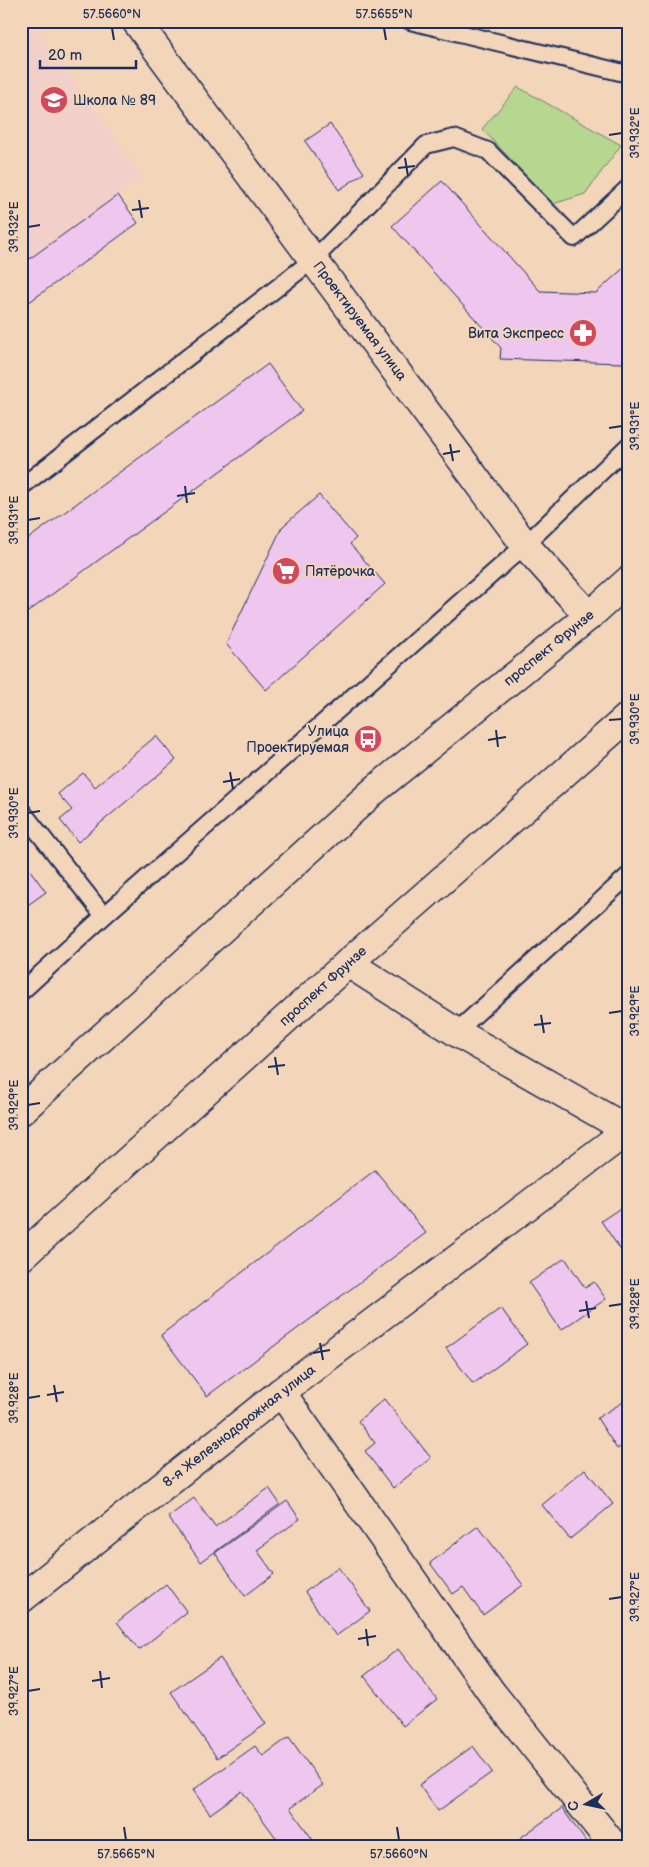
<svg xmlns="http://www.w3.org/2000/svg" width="649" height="1867" viewBox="0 0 649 1867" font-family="'Balsamiq Sans',sans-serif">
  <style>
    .built { fill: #f2d0c9 }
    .green { fill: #b7d68f; stroke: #698276 }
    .building { fill: #eec6ee; stroke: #1b2f5e }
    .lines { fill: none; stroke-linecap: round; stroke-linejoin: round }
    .service-casing { stroke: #1b2f5e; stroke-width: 20 }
    .minor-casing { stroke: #1b2f5e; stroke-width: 31 }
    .secondary-casing { stroke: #1b2f5e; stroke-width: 31 }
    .service { stroke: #f3d5b9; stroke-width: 16 }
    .minor { stroke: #f3d5b9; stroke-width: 28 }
    .secondary { stroke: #f3d5b9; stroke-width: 28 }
    .ticks { fill: none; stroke: #1b2f5e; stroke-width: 2 }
    .labels { text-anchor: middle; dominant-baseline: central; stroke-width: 4; stroke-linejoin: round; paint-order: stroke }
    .poi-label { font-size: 14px; fill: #1b2f5e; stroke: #f3d5b9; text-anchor: start }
    .street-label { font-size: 14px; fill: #1b2f5e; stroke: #f3d5b9 }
    .neatline { fill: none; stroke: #1b2f5e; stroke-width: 2 }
    .ticks-label { font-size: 12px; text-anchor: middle; fill: #1b2f5e }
  </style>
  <rect width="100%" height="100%" fill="#f3d5b9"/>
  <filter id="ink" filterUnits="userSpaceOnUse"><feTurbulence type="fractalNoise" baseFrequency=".02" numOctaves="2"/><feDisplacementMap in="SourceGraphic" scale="10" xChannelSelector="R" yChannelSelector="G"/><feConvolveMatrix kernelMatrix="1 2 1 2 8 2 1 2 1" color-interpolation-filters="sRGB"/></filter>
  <g filter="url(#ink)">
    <path class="built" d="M 21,21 L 31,21 L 143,178 L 118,195 L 138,223 L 21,308 Z"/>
    <path class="green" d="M 518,87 L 621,145 L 585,194 L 553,204 L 482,129 Z"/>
    <g class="building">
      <path d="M 330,124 L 364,173 L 339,190 L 305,141 Z"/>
      <path d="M 442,181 L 540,291 L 596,293 L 628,264 L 628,351 L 624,354 L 623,363 L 500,359 L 501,348 L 392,226 Z"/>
      <path d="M 118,195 L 138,223 L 21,308 L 21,265 Z"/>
      <path d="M 268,364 L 302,411 L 21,617 L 21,544 Z"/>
      <path d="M 319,495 L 356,538 L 350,544 L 385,584 L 266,690 L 226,644 L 282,527 Z"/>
      <path d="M 156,736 L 176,760 L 78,842 L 60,820 L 72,810 L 58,794 L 83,773 L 95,787 Z"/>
      <path d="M 21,858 L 46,892 L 21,910 Z"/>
      <path d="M 375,1170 L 426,1233 L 207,1396 L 161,1335 Z"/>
      <path d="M 628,1203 L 628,1261 L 601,1221 Z"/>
      <path d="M 565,1258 L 585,1288 L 594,1282 L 606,1299 L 561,1330 L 529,1283 Z"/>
      <path d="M 501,1308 L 527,1344 L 473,1384 L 446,1348 Z"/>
      <path d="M 384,1399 L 431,1458 L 393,1488 L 365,1451 L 375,1443 L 358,1421 Z"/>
      <path d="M 628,1399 L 628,1442 L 617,1449 L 597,1418 Z"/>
      <path d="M 585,1469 L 613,1504 L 570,1539 L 542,1505 Z"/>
      <path d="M 269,1488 L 280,1504 L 201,1562 L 168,1517 L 194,1498 L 215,1527 Z"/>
      <path d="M 287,1501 L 300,1519 L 257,1550 L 274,1574 L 245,1596 L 215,1553 Z"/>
      <path d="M 478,1526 L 523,1585 L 483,1615 L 463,1587 L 453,1594 L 430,1563 Z"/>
      <path d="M 338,1567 L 370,1611 L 336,1636 L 305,1592 Z"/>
      <path d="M 166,1584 L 187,1612 L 139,1650 L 117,1622 Z"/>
      <path d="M 398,1649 L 437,1699 L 403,1726 L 364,1676 Z"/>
      <path d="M 220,1658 L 266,1724 L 217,1758 L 171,1692 Z"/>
      <path d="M 289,1737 L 323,1785 L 290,1808 L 313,1840 L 305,1846 L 282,1846 L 242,1791 L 210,1814 L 193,1790 L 255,1746 L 263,1756 Z"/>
      <path d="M 473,1746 L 492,1772 L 438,1811 L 419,1785 Z"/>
      <path d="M 562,1808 L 589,1846 L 525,1846 L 520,1838 Z"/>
    </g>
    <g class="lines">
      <defs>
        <g id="service">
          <path d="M 410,21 L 628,74"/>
          <path d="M 21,487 L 314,259 L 426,145 L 454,138 L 488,151 L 574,238 L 628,188"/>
          <path d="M 21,810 L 104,916"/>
          <path d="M 21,992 L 104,916 L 525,545 L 628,446"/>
          <path d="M 456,1032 L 628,876"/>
        </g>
        <g id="minor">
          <path d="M 136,21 L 525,545 L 589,616"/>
          <path d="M 281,1392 L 491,1692 L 614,1846"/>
          <path d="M 21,1599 L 281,1392 L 628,1130 L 456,1032 L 348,963"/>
        </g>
        <g id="secondary">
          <path d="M 21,1111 L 376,789 L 589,616 L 628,581"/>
          <path d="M 21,1257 L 348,963 L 628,717"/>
        </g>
      </defs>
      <use href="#service" class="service-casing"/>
      <use href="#minor" class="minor-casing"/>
      <use href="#secondary" class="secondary-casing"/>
      <use href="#service" class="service"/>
      <use href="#minor" class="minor"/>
      <use href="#secondary" class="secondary"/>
    </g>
  </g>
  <path class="ticks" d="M 112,28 L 114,40M 384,28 L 386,40M 609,135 L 622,133M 405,158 L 408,176M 398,168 L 415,166M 139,200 L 142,218M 132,210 L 149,208M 28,227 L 40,225M 609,428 L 622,426M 450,444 L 453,461M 443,454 L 460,451M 185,486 L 187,503M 177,496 L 195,493M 28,520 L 40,518M 609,720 L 622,719M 496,730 L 498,747M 488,740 L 506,737M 230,772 L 233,789M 223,782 L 240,779M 28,813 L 40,811M 609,1013 L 622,1011M 541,1015 L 544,1033M 534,1025 L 551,1023M 275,1057 L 278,1075M 268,1067 L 285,1065M 28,1105 L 40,1103M 586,1301 L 589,1318M 609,1306 L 622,1304M 579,1311 L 596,1308M 320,1343 L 323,1360M 313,1353 L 330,1350M 54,1385 L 57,1402M 47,1395 L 64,1392M 28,1398 L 40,1396M 609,1599 L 622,1597M 366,1629 L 368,1646M 358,1639 L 376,1636M 100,1671 L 102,1688M 92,1681 L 110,1678M 28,1691 L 40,1689M 124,1827 L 126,1840M 397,1827 L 399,1840"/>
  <defs>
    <symbol id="school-disc" viewBox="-11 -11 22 22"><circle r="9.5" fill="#d1495b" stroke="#f3d5b9"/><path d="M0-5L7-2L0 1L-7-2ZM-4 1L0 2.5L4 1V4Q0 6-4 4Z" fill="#fff"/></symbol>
    <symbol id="pharmacy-disc" viewBox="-11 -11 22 22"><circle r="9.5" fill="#d1495b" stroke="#f3d5b9"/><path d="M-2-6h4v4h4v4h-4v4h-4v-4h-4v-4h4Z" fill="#fff"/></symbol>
    <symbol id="supermarket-disc" viewBox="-11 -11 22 22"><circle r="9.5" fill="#d1495b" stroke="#f3d5b9"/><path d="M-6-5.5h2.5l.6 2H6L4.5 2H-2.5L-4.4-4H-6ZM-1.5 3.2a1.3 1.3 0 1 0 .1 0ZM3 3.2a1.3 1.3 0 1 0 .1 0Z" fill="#fff"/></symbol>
    <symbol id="bus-disc" viewBox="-11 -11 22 22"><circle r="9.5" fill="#d1495b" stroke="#f3d5b9"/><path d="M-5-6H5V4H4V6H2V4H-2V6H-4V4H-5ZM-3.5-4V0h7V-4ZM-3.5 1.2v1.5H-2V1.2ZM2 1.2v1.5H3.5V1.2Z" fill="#fff"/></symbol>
  </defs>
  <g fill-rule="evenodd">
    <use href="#school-disc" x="38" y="84" width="32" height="32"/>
    <use href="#pharmacy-disc" x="567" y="317" width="32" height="32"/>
    <use href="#supermarket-disc" x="270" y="555" width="32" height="32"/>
    <use href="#bus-disc" x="352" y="723" width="32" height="32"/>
  </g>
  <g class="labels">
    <g class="poi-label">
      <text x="73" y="100">Школа № 89</text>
      <text x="564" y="333" text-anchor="end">Вита Экспресс</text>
      <text x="305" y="571">Пятёрочка</text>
      <text x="349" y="731" text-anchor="end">Улица<tspan x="349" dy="16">Проектируемая</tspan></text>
    </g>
    <g class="street-label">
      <text transform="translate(360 321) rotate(53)">Проектируемая улица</text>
      <text transform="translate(549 648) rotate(-39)">проспект Фрунзе</text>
      <text transform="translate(323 986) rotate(-42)">проспект Фрунзе</text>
      <text transform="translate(239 1426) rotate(-38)">8-я Железнодорожная улица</text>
    </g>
  </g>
  <rect width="649" height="1867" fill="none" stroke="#f3d5b9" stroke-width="55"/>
  <g transform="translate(586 1804) rotate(261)" stroke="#f3d5b9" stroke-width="4" paint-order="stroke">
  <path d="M0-4L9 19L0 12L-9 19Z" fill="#1b2f5e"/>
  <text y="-8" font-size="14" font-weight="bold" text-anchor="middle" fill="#1b2f5e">С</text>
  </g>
  <path d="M40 60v8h96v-8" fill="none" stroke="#1b2f5e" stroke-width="2.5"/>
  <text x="48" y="60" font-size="15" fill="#1b2f5e" stroke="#f3d5b9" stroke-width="4" paint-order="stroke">20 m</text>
  <rect x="28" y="28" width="594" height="1812" class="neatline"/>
  <g class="ticks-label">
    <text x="112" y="18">57.5660°N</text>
    <text x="384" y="18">57.5655°N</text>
    <text transform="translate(635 133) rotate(-90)" y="4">39.932°E</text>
    <text transform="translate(14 227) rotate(-90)" y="4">39.932°E</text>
    <text transform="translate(635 426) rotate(-90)" y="4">39.931°E</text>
    <text transform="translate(14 520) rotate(-90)" y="4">39.931°E</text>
    <text transform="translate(635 719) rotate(-90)" y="4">39.930°E</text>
    <text transform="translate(14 813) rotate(-90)" y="4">39.930°E</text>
    <text transform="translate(635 1011) rotate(-90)" y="4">39.929°E</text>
    <text transform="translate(14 1105) rotate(-90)" y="4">39.929°E</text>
    <text transform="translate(635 1304) rotate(-90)" y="4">39.928°E</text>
    <text transform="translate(14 1398) rotate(-90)" y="4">39.928°E</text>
    <text transform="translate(635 1597) rotate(-90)" y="4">39.927°E</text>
    <text transform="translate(14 1691) rotate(-90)" y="4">39.927°E</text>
    <text x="126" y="1858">57.5665°N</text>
    <text x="399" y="1858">57.5660°N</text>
  </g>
</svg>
